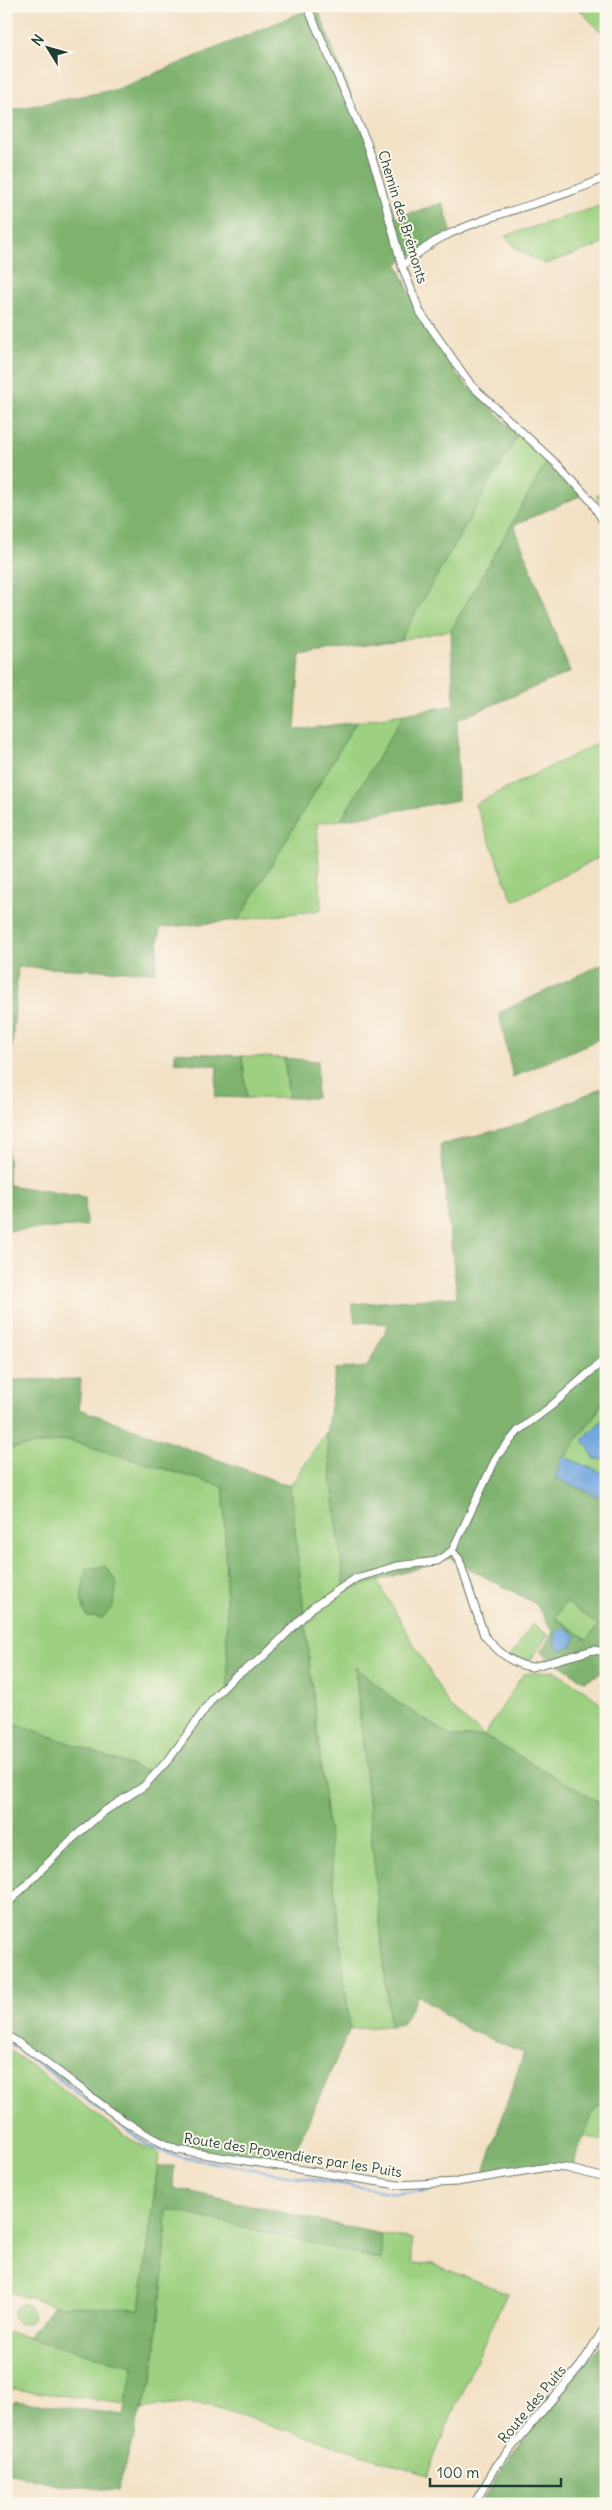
<svg xmlns="http://www.w3.org/2000/svg" width="612" height="2510" viewBox="0 0 612 2510" font-family="Delius,sans-serif">
  <style>
    .green { fill: #9dd080; stroke: #5e865a }
    .forest { fill: #7eb26e; stroke: #4e7851; fill-rule: evenodd }
    .water { fill: #73a7e0; stroke: #49728a }
    .lines { fill: none; stroke-linecap: round; stroke-linejoin: round }
    .stream { stroke: #73a7e0; stroke-width: 2.5 }
    .street-casing { stroke: #697667; stroke-width: 9 }
    .street { stroke: #fff; stroke-width: 7 }
    .labels { text-anchor: middle; dominant-baseline: central; stroke-width: 4; stroke-linejoin: round; paint-order: stroke }
    .street-label { font-size: 14px; fill: #1f3d34; stroke: #fbf7ec }
  </style>
  <rect width="100%" height="100%" fill="#fbf7ec"/>
  <filter id="ink" filterUnits="userSpaceOnUse"><feTurbulence type="fractalNoise" baseFrequency=".02" numOctaves="2"/><feDisplacementMap in="SourceGraphic" scale="10" xChannelSelector="R" yChannelSelector="G"/><feConvolveMatrix kernelMatrix="1 2 1 2 8 2 1 2 1" color-interpolation-filters="sRGB"/></filter>
  <filter id="wash" filterUnits="userSpaceOnUse"><feTurbulence type="fractalNoise" baseFrequency=".0096" numOctaves="4" result="noise"/><feDisplacementMap in="SourceGraphic" scale="20" xChannelSelector="R" yChannelSelector="G"/><feGaussianBlur stdDeviation="1.12" result="paint"/><feColorMatrix in="noise" values="0 0 0 0 0 0 0 0 0 0 0 0 0 0 0 0 0 1.4 0 .05"/><feComposite in="paint" operator="in"/></filter>
  <g filter="url(#wash)">
    <rect width="100%" height="100%" fill="#f3e1c6"/>
    <g class="green">
      <path d="M 577,6 L 606,6 L 606,37 L 578,8 Z"/>
      <path d="M 606,204 L 606,243 L 545,264 L 517,250 L 505,236 Z"/>
      <path d="M 518,434 L 548,460 L 451,630 L 400,640 Z"/>
      <path d="M 606,491 L 606,511 L 596,495 Z"/>
      <path d="M 404,714 L 341,820 L 317,823 L 321,910 L 239,920 L 356,722 Z"/>
      <path d="M 600,742 L 606,754 L 606,854 L 513,901 L 475,804 Z"/>
      <path d="M 242,1056 L 284,1058 L 289,1098 L 247,1098 Z"/>
      <path d="M 606,1397 L 606,1417 L 583,1439 L 595,1459 L 606,1459 L 606,1474 L 563,1457 L 591,1422 Z"/>
      <path d="M 326,1432 L 345,1591 L 377,1580 L 450,1707 L 484,1736 L 523,1674 L 553,1671 L 586,1691 L 606,1709 L 606,1806 L 484,1736 L 452,1737 L 398,1703 L 355,1667 L 390,2026 L 350,2029 L 290,1486 Z"/>
      <path d="M 68,1440 L 224,1487 L 228,1691 L 151,1773 L 6,1720 L 6,1449 Z"/>
      <path d="M 566,1602 L 598,1625 L 588,1640 L 555,1617 Z"/>
      <path d="M 532,1624 L 548,1635 L 528,1664 L 510,1657 Z"/>
      <path d="M 7,2048 L 130,2139 L 159,2154 L 140,2310 L 54,2305 L 6,2291 Z"/>
      <path d="M 606,2105 L 606,2142 L 584,2136 L 595,2107 Z"/>
      <path d="M 167,2208 L 382,2260 L 381,2234 L 412,2239 L 412,2263 L 433,2264 L 507,2293 L 451,2416 L 427,2475 L 215,2407 C 186,2402 169,2402 141,2410 L 152,2382 L 164,2269 Z"/>
      <circle cx="23" cy="2314" r="10"/>
      <path d="M 9,2332 L 134,2366 L 126,2404 L 6,2388 L 6,2335 Z"/>
    </g>
    <g class="forest">
      <path d="M 317,6 L 396,217 L 443,203 L 451,231 L 397,264 L 423,323 L 458,376 L 518,434 L 400,640 L 300,655 L 295,730 L 356,722 L 239,920 L 160,928 L 155,972 L 18,967 L 12,1048 L 6,1047 L 6,111 L 118,89 Z"/>
      <path d="M 548,460 L 582,495 L 514,525 L 570,672 L 457,720 L 458,800 L 341,820 L 404,714 L 454,705 L 451,630 Z"/>
      <path d="M 606,962 L 606,1036 L 513,1077 L 499,1013 Z"/>
      <path d="M 175,1052 L 242,1056 L 247,1098 L 215,1097 L 217,1066 L 175,1062 Z"/>
      <path d="M 284,1058 L 318,1061 L 316,1098 L 289,1098 Z"/>
      <path d="M 606,1086 L 606,1397 C 589,1425 567,1448 555,1478 L 606,1499 L 606,1671 L 584,1681 L 541,1652 L 553,1632 L 536,1604 L 450,1558 L 345,1591 L 326,1432 L 336,1369 L 367,1367 L 389,1324 L 355,1322 L 352,1304 L 457,1297 L 440,1145 L 517,1125 ZM 566,1602 L 598,1625 L 587,1640 L 555,1618 Z"/>
      <path d="M 6,1090 L 9,1090 L 8,1185 L 85,1197 L 86,1226 L 6,1231 Z"/>
      <path d="M 81,1379 L 79,1409 L 290,1486 L 350,2029 L 289,2164 L 165,2145 L 6,2042 L 6,1720 L 151,1773 L 228,1691 L 224,1487 L 68,1440 L 6,1449 L 6,1380 Z"/>
      <path d="M 105,1566 L 117,1582 L 113,1606 L 103,1618 L 87,1617 L 81,1599 L 86,1569 Z"/>
      <path d="M 355,1666 L 398,1703 L 452,1737 L 484,1736 L 606,1806 L 606,2105 L 595,2108 L 572,2167 L 550,2164 L 484,2172 L 524,2052 L 468,2030 L 418,1995 L 402,2024 L 390,2026 Z"/>
      <path d="M 158,2166 L 174,2166 L 173,2188 L 381,2234 L 382,2260 L 167,2209 L 164,2269 L 152,2382 L 141,2410 L 118,2491 L 58,2484 L 6,2473 L 6,2408 L 15,2401 L 124,2415 L 133,2366 L 27,2338 L 54,2305 L 140,2309 Z"/>
      <path d="M 606,2337 L 606,2504 L 480,2504 L 498,2474 Z"/>
    </g>
    <g class="water">
      <path d="M 606,1417 L 606,1459 L 595,1459 L 583,1439 Z"/>
      <path d="M 563,1457 L 606,1474 L 606,1499 L 555,1478 Z"/>
      <path d="M 567,1628 L 576,1636 L 572,1646 L 561,1650 L 554,1644 L 557,1630 Z"/>
    </g>
    <g class="lines">
      <path class="stream" d="M 6,2040 L 149,2146 L 175,2156 L 395,2193 L 431,2191"/>
    </g>
  </g>
  <g filter="url(#ink)">
    <g class="lines">
      <defs>
        <g id="street">
          <path d="M 307,6 L 367,143 L 379,180 L 402,266 L 420,312 L 471,385 L 562,469 L 591,501 L 606,526"/>
          <path d="M 402,266 C 415,256 428,244 443,237 C 495,211 554,202 606,177"/>
          <path d="M 452,1551 L 459,1559 L 484,1635 C 496,1650 512,1665 532,1667 L 593,1650 L 606,1652"/>
          <path d="M 6,1909 L 9,1902 L 72,1839 L 103,1812 L 144,1786 L 170,1758 L 213,1698 L 233,1678 L 262,1658 L 312,1608 L 356,1578 L 397,1566 L 437,1561 L 452,1551 L 497,1456 L 519,1430 L 550,1407 L 606,1358"/>
          <path d="M 6,2035 C 65,2070 113,2123 177,2150 L 398,2185 L 457,2182 L 548,2167 L 566,2168 L 606,2178"/>
          <path d="M 474,2504 L 497,2465 L 581,2365 L 606,2326"/>
        </g>
      </defs>
      <use href="#street" class="street-casing"/>
      <use href="#street" class="street"/>
    </g>
  </g>
  <g class="labels">
    <g class="street-label">
      <text transform="translate(403 217) rotate(73)">Chemin des Brémonts</text>
      <text transform="translate(293 2155) rotate(9)">Route des Provendiers par les Puits</text>
      <text transform="translate(532 2404) rotate(-50)">Route des Puits</text>
    </g>
  </g>
  <rect width="612" height="2510" fill="none" stroke="#fbf7ec" stroke-width="25"/>
  <g transform="translate(48 48) rotate(307)" stroke="#fbf7ec" stroke-width="4" paint-order="stroke">
  <path d="M0-4L9 19L0 12L-9 19Z" fill="#1f3d34"/>
  <text y="-8" font-size="14" font-weight="bold" text-anchor="middle" fill="#1f3d34">N</text>
  </g>
  <path d="M430 2478v8h131v-8" fill="none" stroke="#1f3d34" stroke-width="2.5"/>
  <text x="437" y="2478" font-size="15" fill="#1f3d34" stroke="#fbf7ec" stroke-width="4" paint-order="stroke">100 m</text>
</svg>
